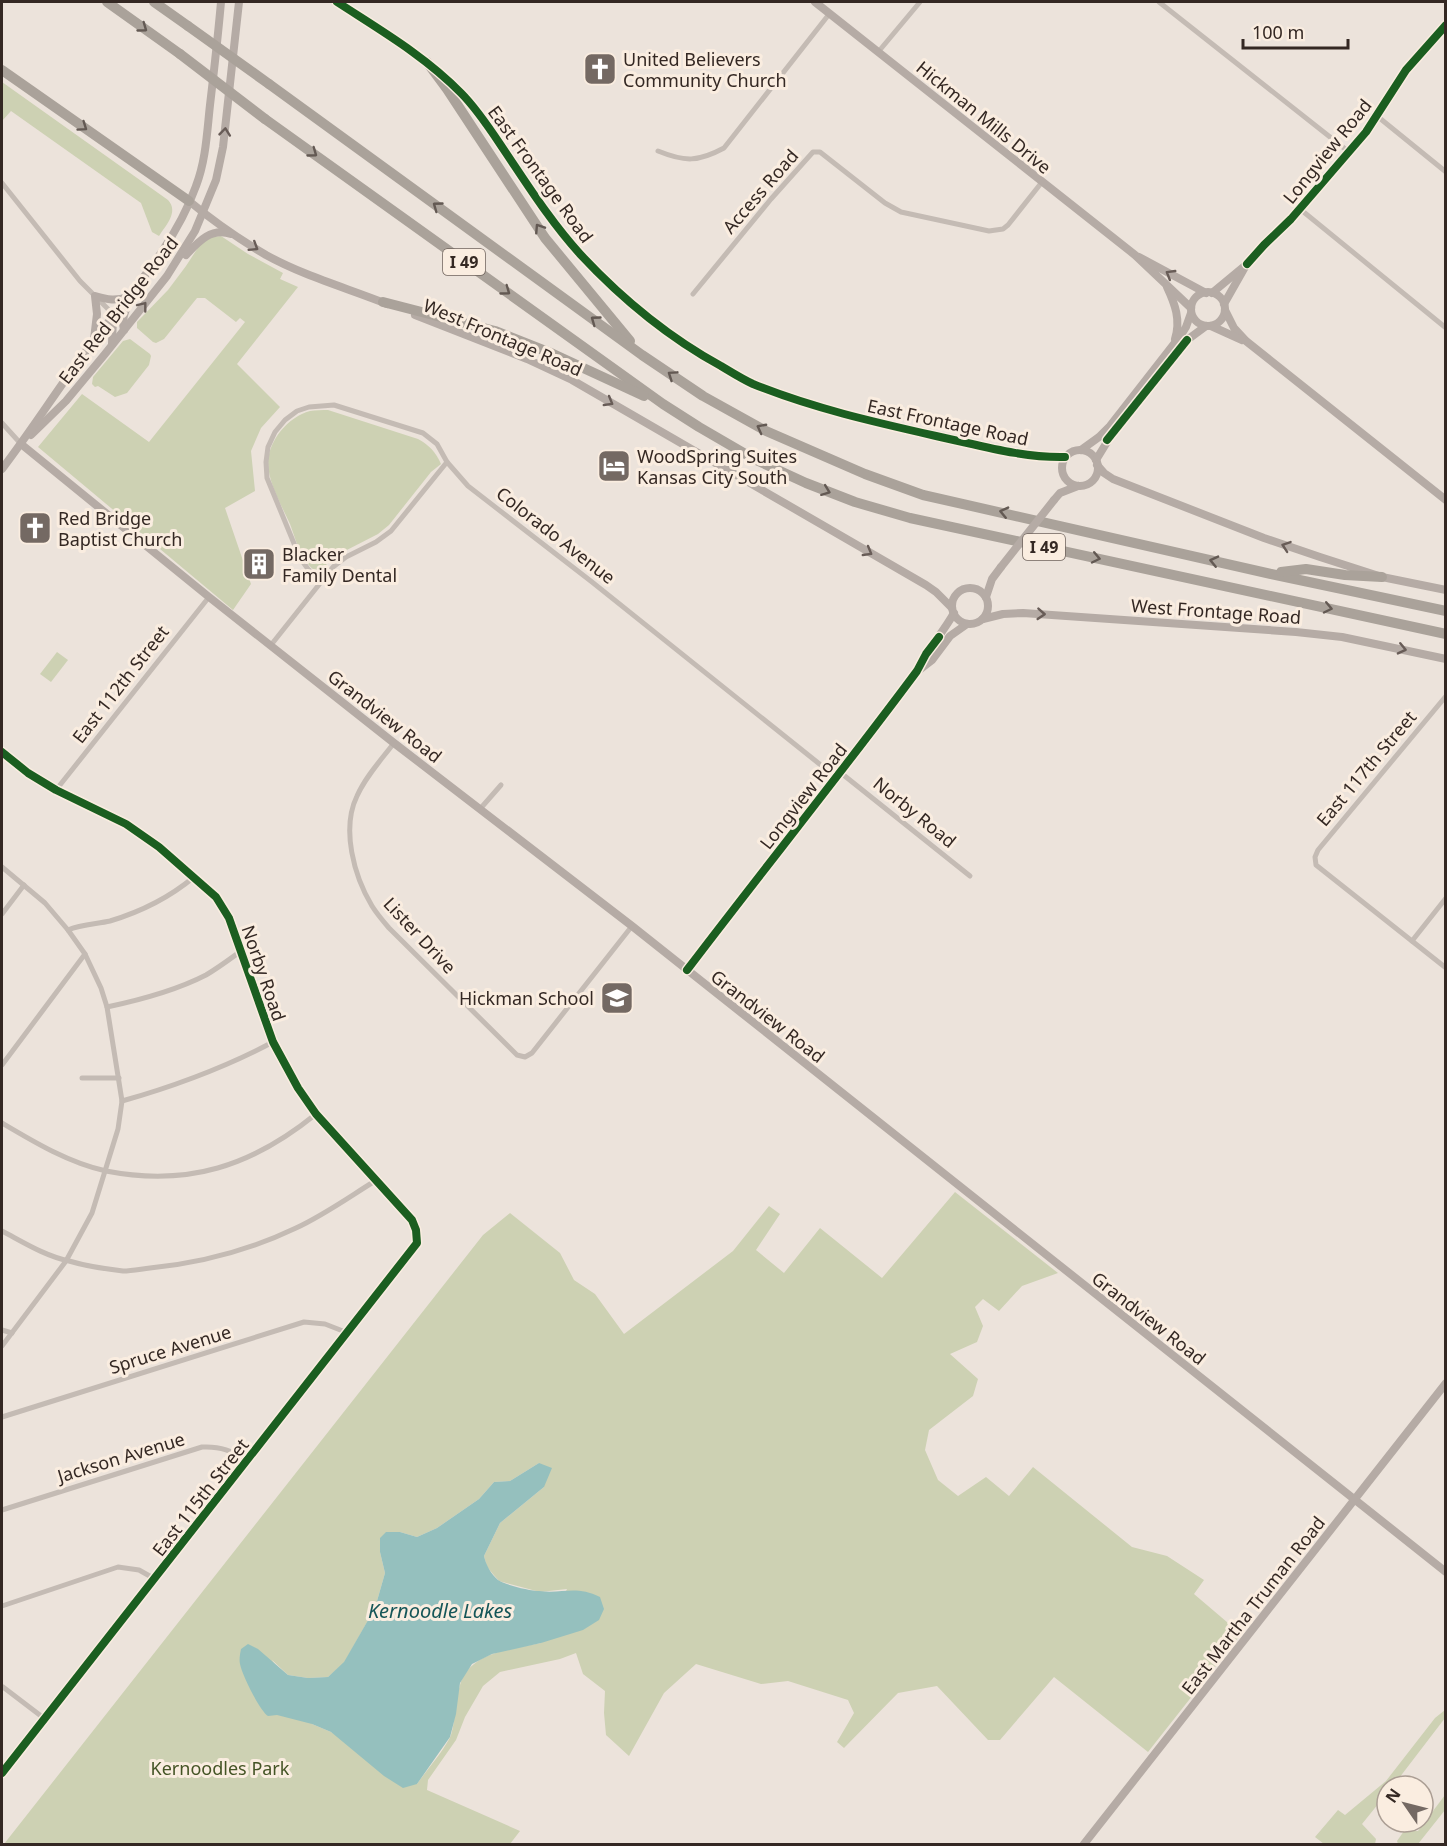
<svg xmlns="http://www.w3.org/2000/svg" width="1447" height="1846" viewBox="0 0 1447 1846" font-family="'Noto Sans',sans-serif">
  <style>
    .green { fill: #cdd1b3; fill-rule: evenodd }
    .water { fill: #95c0be }
    .lines { fill: none; stroke-linecap: round; stroke-linejoin: round }
    .street { stroke: #c4bbb4; stroke-width: 5 }
    .secondary { stroke: #b5aba5; stroke-width: 8 }
    .highway { stroke: #aaa29a; stroke-width: 10 }
    .secondary-bridge { stroke: #b5aba5; stroke-width: 8 }
    .highway-bridge { stroke: #aaa29a; stroke-width: 10 }
    .cycleway-casing { stroke: #faede0; stroke-width: 11 }
    .cycleway { stroke: #1b5e20; stroke-width: 8 }
    .oneway { stroke: #635953 }
    .oneway2 { stroke: #685c57 }
    .labels { text-anchor: middle; dominant-baseline: central; stroke-width: 6; stroke-linejoin: round; paint-order: stroke }
    .shield { fill: #faede0; stroke: #6f635c; stroke-width: 1.5 }
    .shield-label { font-size: 16px; font-weight: bold; fill: #342823 }
    .poi-label { font-size: 18px; fill: #342823; stroke: #faede0; text-anchor: start }
    .street-label { font-size: 18px; fill: #342823; stroke: #faede0 }
    .park-label { font-size: 18px; fill: #445425; stroke: #faede0 }
    .water-label { font-size: 20px; font-style: italic; fill: #165658; stroke: #faede0 }
  </style>
  <rect width="100%" height="100%" fill="#ece3db"/>
  <g class="green">
    <path d="M 2,82 L 168,200 C 179,212 166,225 159,236 L 152,232 L 141,203 L 11,111 L 2,121 Z"/>
    <path d="M 221,236 L 248,254 L 283,273 L 280,279 L 298,287 L 237,364 L 280,407 L 261,428 L 251,451 L 255,491 L 225,508 L 251,584 L 233,610 L 38,447 L 82,394 L 149,442 L 245,322 L 240,318 L 236,322 L 205,298 L 197,298 L 164,339 L 156,343 L 153,342 L 137,328 L 137,322 L 168,290 L 186,266 L 201,243 L 212,237 Z"/>
    <path d="M 130,339 L 150,354 L 151,356 L 149,365 L 127,393 L 115,397 L 98,386 L 95,387 L 92,384 L 93,377 L 123,341 Z"/>
    <path d="M 328,410 L 418,439 C 429,445 436,452 441,464 L 431,472 L 389,525 L 378,534 L 341,553 L 317,572 C 301,562 296,540 290,524 C 282,506 268,483 268,462 C 269,440 288,417 310,411 C 315,410 323,410 328,410 Z"/>
    <path d="M 57,652 L 68,660 L 51,682 L 40,674 Z"/>
    <path d="M 955,1192 L 1058,1273 L 1022,1286 L 999,1311 L 983,1299 L 975,1307 L 983,1326 L 977,1342 L 950,1354 L 978,1379 L 973,1396 L 929,1430 L 925,1450 L 938,1480 L 958,1496 L 986,1477 L 1009,1496 L 1033,1467 L 1132,1547 L 1167,1556 L 1204,1580 L 1194,1594 L 1241,1634 L 1148,1752 L 1054,1677 L 1000,1740 L 988,1740 L 937,1686 L 898,1693 L 844,1748 L 837,1742 L 854,1713 L 848,1700 L 788,1681 L 761,1684 L 696,1664 L 664,1693 L 629,1756 L 606,1735 L 604,1713 L 605,1691 L 583,1674 L 576,1653 L 560,1659 L 500,1672 L 483,1686 L 465,1717 L 456,1740 L 428,1780 L 427,1790 L 520,1831 L 510,1844 L 4,1844 L 483,1235 L 510,1213 L 560,1253 L 574,1280 L 595,1294 L 624,1334 L 733,1251 L 769,1206 L 780,1214 L 756,1250 L 784,1273 L 820,1228 L 882,1278 ZM 539,1463 L 544,1487 L 500,1523 L 484,1556 L 487,1567 L 499,1581 L 540,1592 L 567,1589 L 541,1643 C 513,1649 469,1652 460,1685 C 455,1701 456,1718 451,1735 C 446,1748 426,1771 417,1784 L 331,1732 L 312,1724 L 272,1660 L 288,1675 L 308,1678 L 328,1677 L 344,1663 L 375,1608 L 385,1573 L 380,1552 L 400,1532 L 417,1537 L 437,1528 L 479,1499 L 494,1482 L 510,1481 Z"/>
    <path d="M 1445,1710 L 1445,1718 L 1393,1786 L 1387,1786 L 1387,1793 L 1362,1824 L 1376,1839 L 1375,1844 L 1324,1844 L 1315,1837 L 1338,1810 L 1345,1815 L 1386,1781 L 1435,1718 Z"/>
    <path d="M 1445,1795 L 1445,1810 L 1418,1844 L 1398,1844 L 1397,1841 L 1404,1831 L 1418,1831 Z"/>
  </g>
  <path class="water" d="M 539,1463 L 552,1468 L 544,1487 L 500,1523 L 484,1556 C 486,1565 491,1574 498,1580 C 505,1585 531,1591 539,1591 C 563,1594 576,1585 600,1597 L 604,1609 L 599,1620 L 583,1630 L 541,1643 L 492,1654 L 472,1664 L 460,1683 L 456,1714 L 450,1737 L 417,1784 L 403,1788 L 384,1776 L 331,1732 L 312,1724 L 277,1715 L 268,1716 C 260,1711 242,1675 240,1664 C 239,1660 240,1654 241,1649 L 248,1644 L 258,1649 L 288,1675 L 308,1678 L 328,1677 L 344,1662 L 375,1608 L 385,1573 L 380,1552 L 380,1538 L 386,1532 L 400,1532 L 417,1537 L 437,1528 L 479,1499 L 494,1482 L 510,1481 Z"/>
  <g class="lines">
    <g class="street">
      <path d="M 1159,2 L 1349,152"/>
      <path d="M 879,51 L 920,2"/>
      <path d="M 1377,116 L 1446,172"/>
      <path d="M 658,151 C 685,162 698,162 724,148 L 830,13"/>
      <path d="M 2,183 L 80,281 L 108,309 L 113,317"/>
      <path d="M 1300,209 L 1446,328"/>
      <path d="M 693,294 L 771,199 L 813,152 L 820,152 L 885,203 L 901,212 L 989,231 L 1003,229 L 1008,225 L 1042,182"/>
      <path d="M 2,423 L 21,444"/>
      <path d="M 321,581 L 308,569 L 300,558 L 267,478 L 266,462 L 268,447 L 275,432 L 285,420 L 297,411 L 309,407 L 334,405 L 423,433 L 437,444 L 447,462 L 468,486 L 592,582 L 837,778"/>
      <path d="M 271,645 L 333,567 L 346,557 L 376,542 L 391,531 L 447,462"/>
      <path d="M 1446,696 L 1318,850 L 1315,857 L 1316,865 L 1446,968"/>
      <path d="M 394,743 C 381,760 366,776 357,796 C 341,829 354,876 372,906 C 377,914 383,921 389,928 L 517,1055 L 525,1057 L 532,1053 L 632,926"/>
      <path d="M 2,752 L 28,773 L 56,790 L 126,824 L 159,847 L 216,897 L 229,918 L 273,1042 L 298,1088 L 316,1114 L 412,1220 L 416,1230 L 417,1243 L 2,1773"/>
      <path d="M 841,773 L 970,876"/>
      <path d="M 56,790 L 209,597"/>
      <path d="M 480,809 L 501,785"/>
      <path d="M 2,867 L 45,903 L 68,930 L 85,954 L 101,988 L 107,1007 L 122,1101 L 118,1129 L 92,1213 L 66,1261 L 2,1346"/>
      <path d="M 2,914 L 24,885"/>
      <path d="M 68,930 C 81,924 97,924 110,921 C 140,912 170,897 194,877"/>
      <path d="M 1412,941 L 1446,898"/>
      <path d="M 107,1007 C 140,1000 175,991 206,975 C 218,968 230,959 241,951"/>
      <path d="M 2,1065 L 85,954"/>
      <path d="M 82,1078 L 119,1078"/>
      <path d="M 122,1101 C 175,1086 224,1068 273,1042"/>
      <path d="M 2,1123 C 34,1142 69,1163 106,1171 C 188,1187 252,1166 316,1114"/>
      <path d="M 2,1231 C 23,1242 45,1256 69,1261 C 86,1266 105,1269 123,1271 C 132,1271 141,1269 150,1268 C 201,1263 250,1250 296,1228 C 324,1215 349,1197 375,1181"/>
      <path d="M 2,1330 L 12,1333"/>
      <path d="M 2,1417 L 304,1322 L 325,1324 L 348,1333"/>
      <path d="M 2,1510 L 202,1447 C 221,1446 232,1451 247,1461"/>
      <path d="M 2,1606 L 118,1567 L 139,1570 L 155,1579"/>
      <path d="M 3,1687 L 45,1719"/>
    </g>
    <g class="secondary">
      <path d="M 337,2 L 431,65"/>
      <path d="M 815,2 L 1135,255 L 1191,308"/>
      <path d="M 440,73 C 447,80 456,87 463,95 C 506,143 535,203 578,252 C 625,305 685,351 750,382 C 805,409 876,422 936,436 C 979,445 1022,458 1065,457"/>
      <path d="M 189,201 C 213,221 239,239 266,255 C 304,276 347,288 387,304"/>
      <path d="M 186,255 C 198,242 211,227 231,234"/>
      <path d="M 1139,257 L 1206,293"/>
      <path d="M 1167,287 C 1175,304 1181,320 1175,339"/>
      <circle cx="1208" cy="309" r="17"/>
      <path d="M 1212,293 L 1247,264 L 1264,245 L 1291,219 L 1323,183 L 1366,132 L 1406,70 L 1446,25"/>
      <path d="M 1224,304 L 1245,267"/>
      <path d="M 1225,310 L 1234,328 L 1246,341 L 1446,500"/>
      <path d="M 415,315 L 527,359 L 572,380 L 926,585 L 936,592 L 952,608"/>
      <path d="M 1211,326 L 1242,340"/>
      <path d="M 124,330 C 121,317 126,310 131,298"/>
      <path d="M 94,339 L 97,314 L 95,296 C 108,300 116,301 128,297"/>
      <path d="M 112,344 L 113,317"/>
      <path d="M 31,435 L 66,401 L 105,354 L 167,276 L 195,231 L 216,180 L 223,147 L 239,2"/>
      <path d="M 21,444 L 209,597 L 394,743 L 632,926 L 1446,1572"/>
      <path d="M 1081,450 L 1099,437 L 1110,426 L 1181,335 L 1186,327 L 1191,313"/>
      <circle cx="1080" cy="468" r="18"/>
      <path d="M 1096,460 L 1115,429 L 1187,340 L 1206,326"/>
      <path d="M 1097,465 L 1104,473 L 1113,479 L 1264,538 L 1320,557 L 1382,577 L 1446,590"/>
      <path d="M 2,469 C 31,431 57,390 86,351 C 126,297 173,250 196,186 C 206,160 207,132 210,105 C 214,71 218,36 221,2"/>
      <path d="M 1054,500 L 1060,493 L 1078,486"/>
      <circle cx="970" cy="606" r="18"/>
      <path d="M 986,597 L 992,579 L 1001,567"/>
      <path d="M 983,619 L 1003,614 L 1023,613 L 1296,632 L 1342,637 L 1446,659"/>
      <path d="M 919,670 L 932,660 L 950,636 L 967,624"/>
      <path d="M 687,970 C 763,870 842,772 917,671 C 927,650 942,634 954,613"/>
      <path d="M 1084,1844 L 1446,1383"/>
    </g>
    <g class="highway">
      <path d="M 107,2 L 180,54"/>
      <path d="M 154,2 L 188,26"/>
      <path d="M 427,62 L 447,89 L 545,238 L 630,341"/>
      <path d="M 2,70 L 189,201"/>
      <path d="M 269,84 L 642,355 L 703,396 L 766,431 L 865,474 L 923,495 L 1271,574 L 1446,611"/>
      <path d="M 265,119 L 663,404 L 699,427 L 754,459 L 806,483 L 855,502 L 910,518 L 1446,634"/>
      <path d="M 383,302 L 495,331 L 553,354 L 644,396"/>
      <path d="M 1281,572 L 1306,569 L 1345,575 L 1382,577"/>
    </g>
    <path class="secondary-bridge" d="M 1001,567 L 1054,500"/>
    <g class="highway-bridge">
      <path d="M 188,26 L 269,84"/>
      <path d="M 180,54 L 265,119"/>
    </g>
    <defs>
      <g id="cycleway">
        <path d="M 337,2 C 380,30 425,56 461,93 C 477,109 490,129 502,147 C 527,184 550,221 580,254 C 621,298 668,337 721,366 C 731,372 742,379 753,384 C 812,408 874,422 936,436 C 979,445 1021,458 1065,457"/>
        <path d="M 1247,264 L 1264,245 L 1291,219 L 1366,132 L 1406,70 L 1446,25"/>
        <path d="M 1107,440 L 1187,340"/>
        <path d="M 2,752 L 28,773 L 56,790 L 126,824 L 159,847 L 216,897 L 229,918 L 273,1042 L 298,1088 L 316,1114 L 412,1220 L 416,1230 L 417,1243 L 2,1773"/>
        <path d="M 687,970 C 763,870 842,772 917,671 L 926,654 L 939,637"/>
      </g>
    </defs>
    <use href="#cycleway" class="cycleway-casing"/>
    <use href="#cycleway" class="cycleway"/>
  </g>
  <defs><path id="oneway-chevron" d="M-2-3.5L2.5 0L-2 3.5" fill="none" stroke-width="1.6" stroke-linecap="round" stroke-linejoin="round" transform="scale(1.5)"/></defs>
  <g class="oneway">
    <use href="#oneway-chevron" transform="translate(143 28) rotate(36)"/>
    <use href="#oneway-chevron" transform="translate(83 127) rotate(35)"/>
    <use href="#oneway-chevron" transform="translate(313 153) rotate(36)"/>
    <use href="#oneway-chevron" transform="translate(437 206) rotate(-144)"/>
    <use href="#oneway-chevron" transform="translate(539 228) rotate(-123)"/>
    <use href="#oneway-chevron" transform="translate(506 291) rotate(36)"/>
    <use href="#oneway-chevron" transform="translate(595 320) rotate(-144)"/>
    <use href="#oneway-chevron" transform="translate(672 375) rotate(-146)"/>
    <use href="#oneway-chevron" transform="translate(761 428) rotate(-152)"/>
    <use href="#oneway-chevron" transform="translate(826 491) rotate(21)"/>
    <use href="#oneway-chevron" transform="translate(1004 512) rotate(-167)"/>
    <use href="#oneway-chevron" transform="translate(1096 558) rotate(12)"/>
    <use href="#oneway-chevron" transform="translate(1214 561) rotate(-167)"/>
    <use href="#oneway-chevron" transform="translate(1328 608) rotate(12)"/>
  </g>
  <g class="oneway2">
    <use href="#oneway-chevron" transform="translate(225 132) rotate(-84)"/>
    <use href="#oneway-chevron" transform="translate(254 247) rotate(32)"/>
    <use href="#oneway-chevron" transform="translate(1170 274) rotate(-149)"/>
    <use href="#oneway-chevron" transform="translate(143 306) rotate(-52)"/>
    <use href="#oneway-chevron" transform="translate(609 402) rotate(30)"/>
    <use href="#oneway-chevron" transform="translate(1286 546) rotate(-161)"/>
    <use href="#oneway-chevron" transform="translate(868 552) rotate(30)"/>
    <use href="#oneway-chevron" transform="translate(1041 614) rotate(4)"/>
    <use href="#oneway-chevron" transform="translate(1402 649) rotate(13)"/>
  </g>
  <defs>
    <symbol id="church-square" viewBox="-11 -11 22 22"><rect x="-9" y="-9" width="18" height="18" rx="4" fill="#746963" stroke="#faede0"/><path d="M-1.2-6h2.4v3.5h3.3v2.4h-3.3V6h-2.4V-.1h-3.3v-2.4h3.3Z" fill="#fff"/></symbol>
    <symbol id="hotel-square" viewBox="-11 -11 22 22"><rect x="-9" y="-9" width="18" height="18" rx="4" fill="#746963" stroke="#faede0"/><path d="M-6-4.5h1.5V1H6V5H4.5V3h-9V5H-6ZM-4 0a1.8 1.8 0 1 1 3.6 0ZM.5 0V-2.5h3Q6-2.5 6 0Z" fill="#fff"/></symbol>
    <symbol id="building-square" viewBox="-11 -11 22 22"><rect x="-9" y="-9" width="18" height="18" rx="4" fill="#746963" stroke="#faede0"/><path d="M-4-6H4V6H1V3H-1V6H-4ZM-2.5-4.3h1.7v1.8h-1.7ZM.8-4.3h1.7v1.8H.8ZM-2.5-1h1.7V.8h-1.7ZM.8-1h1.7V.8H.8Z" fill="#fff"/></symbol>
    <symbol id="school-square" viewBox="-11 -11 22 22"><rect x="-9" y="-9" width="18" height="18" rx="4" fill="#746963" stroke="#faede0"/><path d="M0-5L7-2L0 1L-7-2ZM-4 1L0 2.5L4 1V4Q0 6-4 4Z" fill="#fff"/></symbol>
  </defs>
  <g fill-rule="evenodd">
    <use href="#church-square" x="581" y="50" width="38" height="38"/>
    <use href="#hotel-square" x="595" y="447" width="38" height="38"/>
    <use href="#church-square" x="16" y="509" width="38" height="38"/>
    <use href="#building-square" x="240" y="545" width="38" height="38"/>
    <use href="#school-square" x="598" y="979" width="38" height="38"/>
  </g>
  <g class="labels">
    <g class="shield">
      <rect x="443" y="249" width="42" height="26" rx="4.5"/>
      <rect x="1023" y="534" width="42" height="26" rx="4.5"/>
    </g>
    <g class="shield-label">
      <text x="464" y="262">I 49</text>
      <text x="1044" y="547">I 49</text>
    </g>
    <g class="poi-label">
      <text x="623" y="59">United Believers<tspan x="623" dy="21">Community Church</tspan></text>
      <text x="637" y="456">WoodSpring Suites<tspan x="637" dy="21">Kansas City South</tspan></text>
      <text x="58" y="518">Red Bridge<tspan x="58" dy="21">Baptist Church</tspan></text>
      <text x="282" y="554">Blacker<tspan x="282" dy="21">Family Dental</tspan></text>
      <text x="594" y="998" text-anchor="end">Hickman School</text>
    </g>
    <g class="street-label">
      <text transform="translate(984 117) rotate(39)">Hickman Mills Drive</text>
      <text transform="translate(1327 151) rotate(-51)">Longview Road</text>
      <text transform="translate(541 174) rotate(54)">East Frontage Road</text>
      <text transform="translate(760 191) rotate(-49)">Access Road</text>
      <text transform="translate(118 310) rotate(-52)">East Red Bridge Road</text>
      <text transform="translate(503 337) rotate(23)">West Frontage Road</text>
      <text transform="translate(948 422) rotate(12)">East Frontage Road</text>
      <text transform="translate(556 535) rotate(38)">Colorado Avenue</text>
      <text transform="translate(1216 611) rotate(4)">West Frontage Road</text>
      <text transform="translate(120 684) rotate(-52)">East 112th Street</text>
      <text transform="translate(385 716) rotate(38)">Grandview Road</text>
      <text transform="translate(1366 768) rotate(-50)">East 117th Street</text>
      <text transform="translate(803 796) rotate(-52)">Longview Road</text>
      <text transform="translate(915 812) rotate(39)">Norby Road</text>
      <text transform="translate(420 935) rotate(47)">Lister Drive</text>
      <text transform="translate(264 973) rotate(71)">Norby Road</text>
      <text transform="translate(768 1016) rotate(38)">Grandview Road</text>
      <text transform="translate(1149 1318) rotate(38)">Grandview Road</text>
      <text transform="translate(170 1349) rotate(-17)">Spruce Avenue</text>
      <text transform="translate(121 1457) rotate(-17)">Jackson Avenue</text>
      <text transform="translate(200 1497) rotate(-52)">East 115th Street</text>
      <text transform="translate(1253 1605) rotate(-52)">East Martha Truman Road</text>
    </g>
    <g class="park-label">
      <text x="220" y="1768">Kernoodles Park</text>
    </g>
    <g class="water-label">
      <text x="440" y="1610">Kernoodle Lakes</text>
    </g>
  </g>
  <rect width="1447" height="1846" fill="none" stroke="#342823" stroke-width="6"/>
  <g transform="translate(1405 1804) rotate(305)"><circle r="28" fill="#faede0" stroke="#ab9e94" stroke-width="1.5"/>
  <path d="M0-4.5L10 22L0 15L-10 22Z" fill="#746963"/>
  <text y="-9" font-size="16" font-weight="bold" text-anchor="middle" fill="#342823">N</text>
  </g>
  <path d="M1243 39v9h105v-9" fill="none" stroke="#342823" stroke-width="3"/>
  <text x="1252" y="39" font-size="18" fill="#342823" stroke="#faede0" stroke-width="4.5" paint-order="stroke">100 m</text>
</svg>
